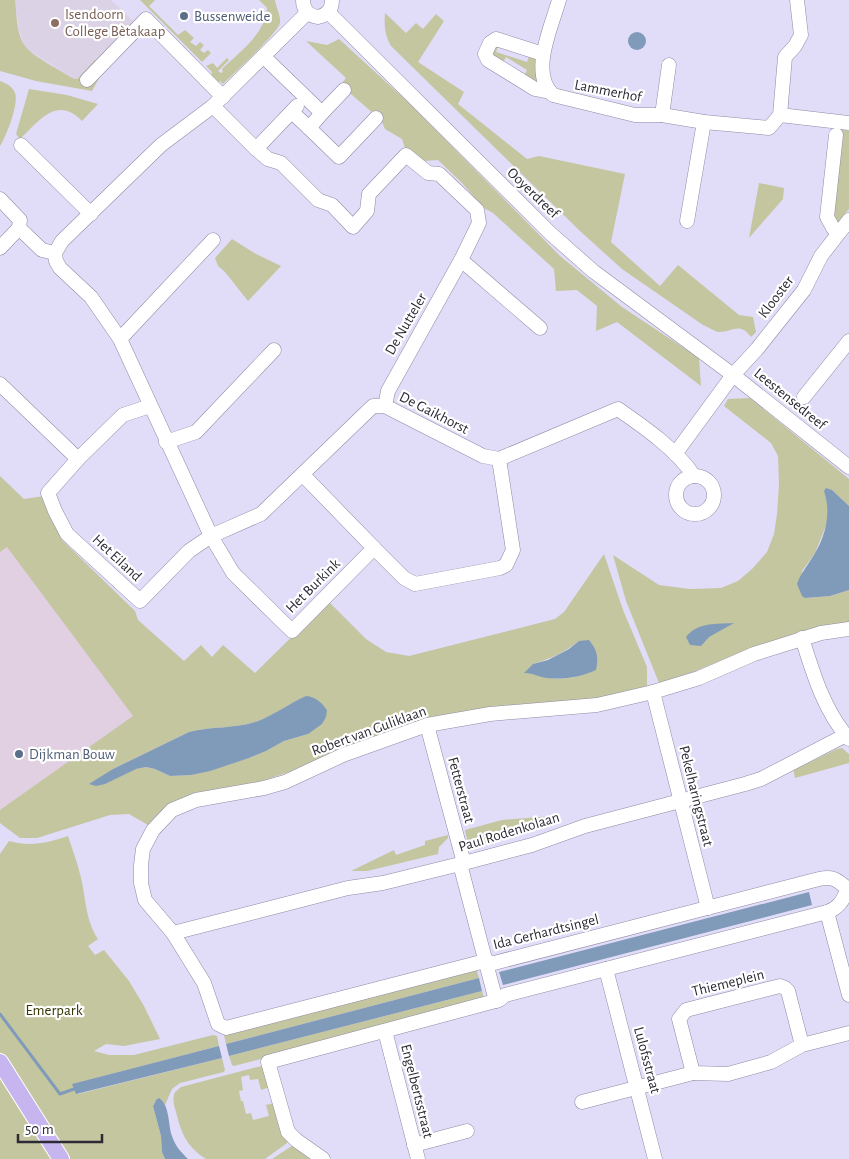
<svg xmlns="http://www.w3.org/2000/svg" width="849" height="1159" viewBox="0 0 849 1159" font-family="'Alegreya Sans',sans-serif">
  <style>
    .industrial { fill: #e1d0e2 }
    .education { fill: #dbd2e6 }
    .green { fill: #c4c6a0; fill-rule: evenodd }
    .water { fill: #809ab9 }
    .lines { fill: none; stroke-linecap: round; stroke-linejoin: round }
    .stream { stroke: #809ab9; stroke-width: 3 }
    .minor-casing { stroke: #8f8aa5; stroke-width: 15 }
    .major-casing { stroke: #fff; stroke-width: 18 }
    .minor { stroke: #fff; stroke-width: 14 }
    .major { stroke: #c6b5ee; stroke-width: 16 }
    .service-dot { fill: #5c6f8a; stroke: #fff; stroke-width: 2 }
    .education-dot { fill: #8d6e63; stroke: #fff; stroke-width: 2 }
    .labels { text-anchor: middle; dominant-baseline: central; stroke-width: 4.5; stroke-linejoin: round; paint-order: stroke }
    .education-label { font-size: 15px; fill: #785e54; stroke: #fff; text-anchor: start }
    .service-label { font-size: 15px; fill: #4e5e75; stroke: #fff; text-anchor: start }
    .street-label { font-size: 15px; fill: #2c2a35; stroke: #fff }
    .park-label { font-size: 15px; fill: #353603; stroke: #fff }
  </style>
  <rect width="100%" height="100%" fill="#e1dcf8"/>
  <path class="industrial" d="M 9,534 L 155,705 L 0,814 L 0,541 Z"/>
  <path class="education" d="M 15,0 L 111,0 L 136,24 L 98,63 L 95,60 L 77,79 L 74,79 L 25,48 L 19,30 Z"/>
  <g class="green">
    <path d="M 0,0 L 15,0 C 17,15 16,34 25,46 C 32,56 63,72 74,79 L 77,79 L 95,60 L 104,69 L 92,91 L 36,81 L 0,71 Z"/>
    <path d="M 140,0 L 155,0 L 149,6 L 178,35 L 185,30 L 194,38 L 190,42 L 196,46 L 200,42 L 204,45 L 200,50 L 204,53 L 208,50 L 211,53 L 202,62 Z"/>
    <path d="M 259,0 L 275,0 C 276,7 281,16 280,23 C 277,34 233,74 223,84 L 220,81 L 217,84 L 211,79 L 212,72 L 206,66 L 213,63 L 217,68 L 227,58 L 229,60 L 218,71 L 221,73 L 223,72 L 222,69 C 240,52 265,34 267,8 Z"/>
    <path d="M 385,13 L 406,33 L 416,23 L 423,29 L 436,14 L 444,21 L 418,62 L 464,92 L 458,104 L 527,159 L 539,156 L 625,174 L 611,242 L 660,286 L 678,265 L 739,315 L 753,317 L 756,332 L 751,337 C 739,321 732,333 718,332 C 714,331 708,327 703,325 L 622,269 L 580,231 L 391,46 C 385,35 384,26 385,13 Z"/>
    <path d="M 339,39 L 409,103 L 560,256 L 622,307 L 699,358 L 701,386 L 617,322 L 596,331 L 597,306 L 577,290 L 556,291 L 554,269 L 493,213 L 484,208 L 462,183 L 438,160 L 424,161 L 405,148 L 402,139 L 385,129 L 380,117 L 374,114 L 344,88 L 342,83 L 346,78 L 306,41 L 327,45 Z"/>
    <path d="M 499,44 L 496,52 L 527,62 L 530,54 L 536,57 L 538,81 L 536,82 L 524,76 L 527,70 L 506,57 L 502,64 L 491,56 L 490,51 Z"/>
    <path d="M 0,81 C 6,83 13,87 15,93 C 19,105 6,136 0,146 Z"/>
    <path d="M 29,89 L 67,95 L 98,104 L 82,121 C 57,95 39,121 20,139 L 16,134 Z"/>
    <path d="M 839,129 L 849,131 L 849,209 L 838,222 L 830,213 Z"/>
    <path d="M 759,183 L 784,188 L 783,199 L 749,238 Z"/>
    <path d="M 232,239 L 256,254 L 281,266 L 248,301 L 225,272 L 218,266 L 215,258 Z"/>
    <path d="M 750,398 L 849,479 L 849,506 L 832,490 L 828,502 L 828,520 L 825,528 L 815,553 L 802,571 L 806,598 L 830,596 L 849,590 L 849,625 L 752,648 L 693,672 L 659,683 L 626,601 L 613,555 L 659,585 L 690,589 L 721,588 L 738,581 L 752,569 L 767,552 L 774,534 L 777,514 L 779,484 L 778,456 L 771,443 L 724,406 L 728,399 Z"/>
    <path d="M 0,476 L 24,499 L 44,496 L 63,541 L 135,611 L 138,620 L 184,661 L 201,645 L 212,657 L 223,645 L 255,673 L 328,601 L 366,639 L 386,652 L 409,656 L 555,619 L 564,612 L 604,554 L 623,610 L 647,667 L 647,688 L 578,703 L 455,716 L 401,727 L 342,747 L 298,769 L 256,783 L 174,803 L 155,817 L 148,825 L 129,814 L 110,815 L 37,838 L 20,838 L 0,823 L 0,810 L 133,716 L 7,547 L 0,552 ZM 579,641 L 596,669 C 577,679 554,683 534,673 L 533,664 C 550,659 565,652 579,641 ZM 306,696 L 308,734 L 284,741 L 266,751 L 249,758 L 191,775 L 170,776 L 155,769 L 146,767 L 136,769 L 113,769 L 189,732 C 211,726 235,729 258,721 C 274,715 290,704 306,696 Z"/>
    <path d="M 842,748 L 849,754 L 849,763 L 795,778 L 793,768 L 797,765 L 802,766 L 837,749 Z"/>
    <path d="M 553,816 L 553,822 L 537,828 L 469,848 L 465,830 L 502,820 Z"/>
    <path d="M 448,835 L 448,838 L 439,847 L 438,854 L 367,871 L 351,871 L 394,850 L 396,855 L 425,845 L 425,841 Z"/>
    <path d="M 68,836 C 72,849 77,861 80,874 C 86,896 85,920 98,939 L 88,946 L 95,955 L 104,950 L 129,981 L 144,1006 L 160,1039 L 124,1046 L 106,1044 L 94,1051 L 109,1055 L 134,1055 L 213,1035 L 217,1036 L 219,1046 L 77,1083 L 78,1094 L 222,1058 L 225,1070 L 224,1072 L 180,1083 L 172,1089 L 165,1105 L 160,1099 L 155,1101 L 153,1106 L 161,1136 L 162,1152 L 165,1159 L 0,1159 L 0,854 L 9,841 C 30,847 47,843 68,836 Z"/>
    <path d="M 476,968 L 479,978 L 226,1044 L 224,1035 L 224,1034 Z"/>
    <path d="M 482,991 L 484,999 L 482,1002 L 234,1066 L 232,1065 L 229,1056 Z"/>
    <path d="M 265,1065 L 270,1087 L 261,1090 L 258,1079 L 250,1080 L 249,1075 L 241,1077 L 243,1090 L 239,1091 L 241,1101 L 243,1101 L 246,1114 L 251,1113 L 253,1120 L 269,1116 L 266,1105 L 274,1103 L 288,1140 L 287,1143 L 265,1159 L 206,1159 C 187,1147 181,1133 176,1112 C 174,1105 172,1099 175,1092 L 181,1087 Z"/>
    <path d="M 295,1144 L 317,1159 L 272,1159 Z"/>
  </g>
  <g class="water">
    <circle cx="637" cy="41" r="9"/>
    <path d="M 826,488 L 832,490 L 849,506 L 849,590 L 830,596 L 805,598 L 802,596 L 797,584 C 800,575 805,569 810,561 C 825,540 832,514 824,491 Z"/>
    <path d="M 734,623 L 709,637 L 701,646 L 690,645 L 686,637 C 697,622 717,624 734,623 Z"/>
    <path d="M 589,640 C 597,650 599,657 596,670 C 580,677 565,680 547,678 C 537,677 535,673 524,673 L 533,664 L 548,660 L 569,649 L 579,641 Z"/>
    <path d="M 306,696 C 316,697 321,702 327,710 L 326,717 L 322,724 L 308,734 L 284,741 L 266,751 L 249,758 L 210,771 L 191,775 L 170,776 L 155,769 L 146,767 L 136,769 L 105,784 L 96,786 L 89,784 L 113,769 L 189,732 C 211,726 236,729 258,721 C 274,715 290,703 306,696 Z"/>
    <path d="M 809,892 L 812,905 L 503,985 L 499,972 Z"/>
    <path d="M 479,978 L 482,991 L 229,1056 L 226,1044 Z"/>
    <path d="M 219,1046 L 222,1058 L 76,1094 L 72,1084 Z"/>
    <path d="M 159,1098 C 170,1105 168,1125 172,1136 C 175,1146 181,1152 188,1159 L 165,1159 L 162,1152 L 161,1136 L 153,1106 L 156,1100 Z"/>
  </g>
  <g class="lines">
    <path class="stream" d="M 0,1014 L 60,1094 L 74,1089"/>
    <defs>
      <g id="minor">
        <path d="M 303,0 C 303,9 308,16 318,17 C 327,15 332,10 332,0"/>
        <path d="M 559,0 C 552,26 529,73 553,95 L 635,115 L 662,115 L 704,122 L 769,128 L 780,115 L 785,57 L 795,46 L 801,35 L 797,0"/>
        <path d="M 328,12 L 550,233 L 593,271 L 733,375 L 849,467"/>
        <path d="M 307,13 L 213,106 L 161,145 L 62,241 L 55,253 L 56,261 L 60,268 L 91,297 L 120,339 L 211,536 L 261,514 L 373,406 L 385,406 L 483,456 L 499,459 L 618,409 C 644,427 677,450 694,476"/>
        <path d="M 543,54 L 496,39 L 490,43 L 485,54 L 488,60 L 535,89 L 550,92"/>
        <path d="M 263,56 L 322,113 L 309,128 L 292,112"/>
        <path d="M 87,80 L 146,19 L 223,97"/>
        <path d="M 213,106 L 256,149 L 268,159 L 281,163 L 318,200 L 332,205 L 353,227 L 367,211 L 369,194 L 406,155 L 428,173 L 439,174 L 477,210 L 479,223 L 461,260 L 388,391 L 385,406"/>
        <path d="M 322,113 L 344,90"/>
        <path d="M 662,115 L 669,65"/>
        <path d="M 780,115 L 849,123"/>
        <path d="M 309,128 L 339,157 L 376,118"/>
        <path d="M 836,135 L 827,217 L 833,228 L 838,233"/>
        <path d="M 21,145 L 91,214"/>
        <path d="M 256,149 L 297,106"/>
        <path d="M 0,199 L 20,220 L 19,228"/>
        <path d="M 687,221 L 704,122"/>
        <path d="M 0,248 L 19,228 L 42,250 L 55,253"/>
        <path d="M 461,260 L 540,328"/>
        <path d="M 120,339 L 213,240"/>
        <path d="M 0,384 L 78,459"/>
        <path d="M 804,397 L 849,341"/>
        <path d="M 150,406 L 123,415 L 78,459 L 48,493 L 55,511 L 67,534 L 140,601 L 189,551 L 211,536 L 233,573 L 292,631 L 374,548 L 303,475"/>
        <path d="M 166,442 L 196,432 L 274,350"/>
        <path d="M 675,454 L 733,375 L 757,349 L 804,290 L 821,256 L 849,220"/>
        <circle cx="695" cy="495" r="19"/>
        <path d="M 374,548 L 404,578 L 415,584 L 500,568 L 506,565 L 513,550 L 499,459"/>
        <path d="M 802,638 C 813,673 824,711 849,739"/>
        <path d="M 653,692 L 708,908"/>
        <path d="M 427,725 L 464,863"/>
        <path d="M 460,864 L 496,1001"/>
        <path d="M 827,912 L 849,995"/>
        <path d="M 173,933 L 348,888 L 383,883 L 464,863 L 532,845 L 585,826 L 745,784 L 761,779 L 846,735"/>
        <path d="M 606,969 L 655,1159"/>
        <path d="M 385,1031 L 418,1159"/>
        <path d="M 802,1045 L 788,991 L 785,988 L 780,986 L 686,1010 L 679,1019 L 693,1073 L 728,1074 L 771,1062 L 802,1045 L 849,1033"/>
        <path d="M 582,1102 L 693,1073"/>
        <path d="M 414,1145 L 467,1131"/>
        <path d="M 323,1159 L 296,1140 L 288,1132 L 268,1062 L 499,1000 L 505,995 L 827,912 C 839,908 843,900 848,889 C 837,880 834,876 819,879 L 494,963 L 485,961 L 226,1028 L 218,1024 L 204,983 L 173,933 L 145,900 L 141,883 L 141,865 L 143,849 L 153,830 L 172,810 L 196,800 L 264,788 L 285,782 L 343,755 L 427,725 L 490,714 L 597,705 L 653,692 L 699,678 L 754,654 L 821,633 L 849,629"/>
      </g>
      <path id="major" d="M 0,1062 L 61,1159"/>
    </defs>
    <use href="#minor" class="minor-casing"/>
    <use href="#major" class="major-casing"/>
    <use href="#minor" class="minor"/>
    <use href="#major" class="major"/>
  </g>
  <g class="service-dot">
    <circle cx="184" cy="16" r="5"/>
    <circle cx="19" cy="754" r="5"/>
  </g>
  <circle class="education-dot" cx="55" cy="23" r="5"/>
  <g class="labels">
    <g class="education-label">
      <text x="65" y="14">Isendoorn<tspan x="65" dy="17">College Bètakaap</tspan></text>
    </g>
    <g class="service-label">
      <text x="194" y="16">Bussenweide</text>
      <text x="29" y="754">Dijkman Bouw</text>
    </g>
    <g class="street-label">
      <text transform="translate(608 91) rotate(11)">Lammerhof</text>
      <text transform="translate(533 193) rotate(44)">Ooyerdreef</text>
      <text transform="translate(776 297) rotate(-53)">Klooster</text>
      <text transform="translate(406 324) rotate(-60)">De Nutteler</text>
      <text transform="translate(790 399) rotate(39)">Leestensedreef</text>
      <text transform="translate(434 413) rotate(27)">De Gaikhorst</text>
      <text transform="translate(117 558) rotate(43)">Het Eiland</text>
      <text transform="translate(313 586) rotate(-45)">Het Burkink</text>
      <text transform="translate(369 731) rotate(-20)">Robert van Guliklaan</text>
      <text transform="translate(461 790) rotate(75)">Fetterstraat</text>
      <text transform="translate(696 796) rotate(76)">Pekelharingstraat</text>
      <text transform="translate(509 832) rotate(-17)">Paul Rodenkolaan</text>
      <text transform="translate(546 932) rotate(-14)">Ida Gerhardtsingel</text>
      <text transform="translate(728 983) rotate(-14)">Thiemeplein</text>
      <text transform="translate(647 1060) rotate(75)">Lulofsstraat</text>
      <text transform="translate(417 1091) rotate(76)">Engelbertsstraat</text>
    </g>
    <g class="park-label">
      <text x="54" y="1010">Emerpark</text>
    </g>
  </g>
  <path d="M18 1134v8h84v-8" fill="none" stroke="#2c2a35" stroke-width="2.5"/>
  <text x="25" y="1134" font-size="15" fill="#2c2a35" stroke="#ffffff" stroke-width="4" paint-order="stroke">50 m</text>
</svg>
